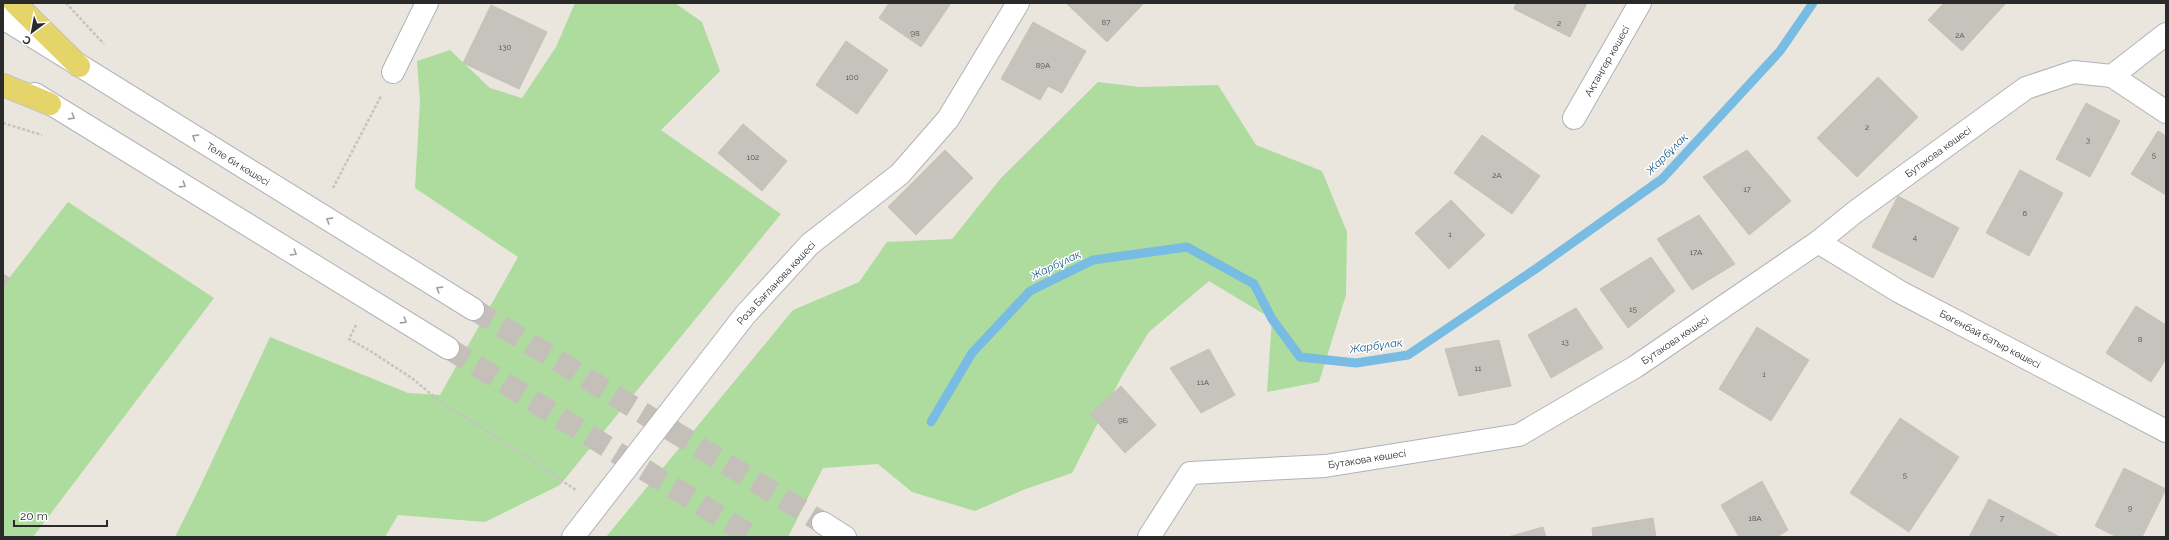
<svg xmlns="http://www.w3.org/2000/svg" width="2169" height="540" viewBox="0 0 2169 540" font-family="Raleway,sans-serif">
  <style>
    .green { fill: #addc9e }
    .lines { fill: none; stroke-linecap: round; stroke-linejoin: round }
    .stream { stroke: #79bce3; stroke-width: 9 }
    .building { fill: #c6c3bc; stroke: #c6c2b7 }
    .secondary-tunnel { stroke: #c4c0b9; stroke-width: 22; stroke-dasharray: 22 11; stroke-linecap: butt }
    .street-casing { stroke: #b0b2bc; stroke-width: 24 }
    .secondary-casing { stroke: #b0b2bc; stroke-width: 24 }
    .primary-casing { stroke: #c3c3c3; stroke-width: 24 }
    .path { stroke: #c3c3c3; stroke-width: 2.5; stroke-dasharray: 3 2; stroke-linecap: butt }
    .street { stroke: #fff; stroke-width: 22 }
    .secondary { stroke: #fff; stroke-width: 22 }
    .primary { stroke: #e4d469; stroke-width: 22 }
    .oneway { stroke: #9f9f9f }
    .labels { text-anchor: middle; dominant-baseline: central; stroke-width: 3; stroke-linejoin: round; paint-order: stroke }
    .number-label { font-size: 8px; fill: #51504e }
    .street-label { font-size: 10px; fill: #2a2a2a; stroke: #fff }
    .water-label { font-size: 11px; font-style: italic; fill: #195a8e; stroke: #fff }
  </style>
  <rect width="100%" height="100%" fill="#ebe6dd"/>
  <g class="green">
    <path d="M 575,3 L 675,3 L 702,22 L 720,71 L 661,130 L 781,214 L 560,485 L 485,522 L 398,515 L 385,537 L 175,537 L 198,491 L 270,337 L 408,393 L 440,395 L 518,257 L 415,188 L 420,101 L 417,61 L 450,50 L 490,88 L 522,98 L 556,47 Z"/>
    <path d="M 1098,82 L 1140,87 L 1218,85 L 1256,145 L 1322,171 L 1347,232 L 1346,295 L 1319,382 L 1267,392 L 1272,319 L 1209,281 L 1149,332 L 1123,374 L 1072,473 L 1023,490 L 975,511 L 912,492 L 878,464 L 823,468 L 788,537 L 606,537 L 793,310 L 859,282 L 887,242 L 952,239 L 1001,178 Z"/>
    <path d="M 68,202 L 214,298 L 33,537 L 3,537 L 3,286 Z"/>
  </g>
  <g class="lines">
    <path class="stream" d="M 931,422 L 972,353 L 1030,291 L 1093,260 L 1187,247 L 1254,284 L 1272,319 L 1300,357 L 1356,363 L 1408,355 L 1537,268 L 1662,179 L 1780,51 L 1813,3"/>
  </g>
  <g class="building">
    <path d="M 889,3 L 951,3 L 921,47 L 879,18 Z"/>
    <path d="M 1066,3 L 1144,3 L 1107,42 Z"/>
    <path d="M 1516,3 L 1587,3 L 1570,37 L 1514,9 Z"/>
    <path d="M 1944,3 L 2006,3 L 1962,51 L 1928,20 Z"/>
    <path d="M 491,5 L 547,32 L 519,89 L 463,63 Z"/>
    <path d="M 1033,22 L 1086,51 L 1062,93 L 1048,86 L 1040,100 L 1001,79 Z"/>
    <path d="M 846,41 L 888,70 L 857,114 L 816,85 Z"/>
    <path d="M 1878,77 L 1918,117 L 1857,177 L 1817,138 Z"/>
    <path d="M 2086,103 L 2120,121 L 2090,177 L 2056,159 Z"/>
    <path d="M 743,124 L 787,161 L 762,191 L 718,153 Z"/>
    <path d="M 2158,131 L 2166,136 L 2166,195 L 2131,174 Z"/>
    <path d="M 1482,135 L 1540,176 L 1512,214 L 1454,173 Z"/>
    <path d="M 945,150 L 973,178 L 916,235 L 888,207 Z"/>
    <path d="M 1747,150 L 1791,201 L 1749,235 L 1703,177 Z"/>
    <path d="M 2020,170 L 2063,193 L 2029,256 L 1986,233 Z"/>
    <path d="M 1898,196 L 1959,228 L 1933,278 L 1872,247 Z"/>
    <path d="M 1451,200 L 1485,235 L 1449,269 L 1415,233 Z"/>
    <path d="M 1699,215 L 1735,264 L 1692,290 L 1657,239 Z"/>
    <path d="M 1651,257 L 1675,291 L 1628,328 L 1600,289 Z"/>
    <path d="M 3,274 L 10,278 L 3,289 Z"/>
    <path d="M 2136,306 L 2166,325 L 2166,359 L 2151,382 L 2106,353 Z"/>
    <path d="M 1576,308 L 1603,348 L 1551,378 L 1528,335 Z"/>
    <path d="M 1757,327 L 1809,360 L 1771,421 L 1719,389 Z"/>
    <path d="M 1499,340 L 1511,386 L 1459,396 L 1445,349 Z"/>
    <path d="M 1209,349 L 1235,395 L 1201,413 L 1170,368 Z"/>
    <path d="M 1121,386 L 1156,425 L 1125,453 L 1090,414 Z"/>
    <path d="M 1900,418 L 1959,457 L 1909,532 L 1850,493 Z"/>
    <path d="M 2124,468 L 2166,489 L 2142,537 L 2117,537 L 2095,526 Z"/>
    <path d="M 1762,481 L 1788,530 L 1777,537 L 1739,537 L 1721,505 Z"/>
    <path d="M 1989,499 L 2058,536 L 2058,537 L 1969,537 Z"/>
    <path d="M 1653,518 L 1656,537 L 1593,537 L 1592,528 Z"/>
    <path d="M 1543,527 L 1546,537 L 1508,537 Z"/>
  </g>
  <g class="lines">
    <g class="secondary-tunnel">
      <path d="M 473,309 L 823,523"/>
      <path d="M 448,348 L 753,537"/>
    </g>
    <defs>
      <g id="street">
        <path d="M 393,72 L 427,3"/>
        <path d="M 2112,76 L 2166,112"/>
        <path d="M 1574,118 L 1640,3"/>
        <path d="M 1818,242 L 1900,292 L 2166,431"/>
        <path d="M 573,537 L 745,315 L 810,244 L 900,174 L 948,119 L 1018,3"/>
        <path d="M 1149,537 L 1190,473 L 1325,466 L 1519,435 L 1635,367 L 1818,242 L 1855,212 L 2026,88 L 2074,72 L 2112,76 L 2166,34"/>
      </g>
      <g id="secondary">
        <path d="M 3,18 L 473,309"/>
        <path d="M 35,94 L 448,348"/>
        <path d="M 823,523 L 845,537"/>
      </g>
      <g id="primary">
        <path d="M 15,3 L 79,66"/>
        <path d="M 3,85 L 50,104"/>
      </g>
    </defs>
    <use href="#street" class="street-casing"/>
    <use href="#secondary" class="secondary-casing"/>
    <use href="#primary" class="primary-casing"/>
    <g class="path">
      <path d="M 66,3 L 104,44"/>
      <path d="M 3,123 L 42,135"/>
      <path d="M 333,188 L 381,96"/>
      <path d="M 356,325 L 349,339 L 372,352 L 413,379 L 444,405 L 481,427 L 576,490"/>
    </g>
    <use href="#street" class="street"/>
    <use href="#secondary" class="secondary"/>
    <use href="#primary" class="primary"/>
  </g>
  <defs><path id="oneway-chevron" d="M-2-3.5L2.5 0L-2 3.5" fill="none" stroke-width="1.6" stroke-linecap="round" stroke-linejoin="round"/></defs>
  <g class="oneway">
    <use href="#oneway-chevron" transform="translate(72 117) rotate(32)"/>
    <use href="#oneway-chevron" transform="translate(195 137) rotate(-148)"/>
    <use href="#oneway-chevron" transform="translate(183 185) rotate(32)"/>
    <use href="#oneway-chevron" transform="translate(329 220) rotate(-148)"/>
    <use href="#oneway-chevron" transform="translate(294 253) rotate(32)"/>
    <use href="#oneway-chevron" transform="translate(439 289) rotate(-148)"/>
    <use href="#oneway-chevron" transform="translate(404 321) rotate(32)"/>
  </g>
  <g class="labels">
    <g class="number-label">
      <text x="1106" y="22">87</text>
      <text x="1559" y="23">2</text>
      <text x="915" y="33">98</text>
      <text x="1960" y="35">2А</text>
      <text x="505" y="47">130</text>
      <text x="1043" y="65">89А</text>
      <text x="852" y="77">100</text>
      <text x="1867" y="127">2</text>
      <text x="2088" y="140">3</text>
      <text x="2154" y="155">5</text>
      <text x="753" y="157">102</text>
      <text x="1497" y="175">2А</text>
      <text x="1747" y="189">17</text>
      <text x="2025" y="213">6</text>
      <text x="1450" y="234">1</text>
      <text x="1915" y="237">4</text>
      <text x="1696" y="252">17А</text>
      <text x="1633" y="309">15</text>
      <text x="2140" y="339">8</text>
      <text x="1565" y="342">13</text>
      <text x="1478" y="368">11</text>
      <text x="1764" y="374">1</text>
      <text x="1203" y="382">11А</text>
      <text x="1123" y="420">9Б</text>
      <text x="1905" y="475">5</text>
      <text x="2130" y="508">9</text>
      <text x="1755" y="518">18А</text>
      <text x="2002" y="518">7</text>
    </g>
    <g class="street-label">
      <text transform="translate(1607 61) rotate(-60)">Ақтаңгер көшесі</text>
      <text transform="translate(1938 152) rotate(-36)">Бутакова көшесі</text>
      <text transform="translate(238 164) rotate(32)">Төле би көшесі</text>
      <text transform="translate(776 283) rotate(-47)">Роза Бағланова көшесі</text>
      <text transform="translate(1990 339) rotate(28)">Бөгенбай батыр көшесі</text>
      <text transform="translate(1675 340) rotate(-34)">Бутакова көшесі</text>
      <text transform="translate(1367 459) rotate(-9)">Бутакова көшесі</text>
    </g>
    <g class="water-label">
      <text transform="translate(1667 154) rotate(-45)">Жарбұлақ</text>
      <text transform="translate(1056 265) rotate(-26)">Жарбұлақ</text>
      <text transform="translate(1376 346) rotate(-8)">Жарбұлақ</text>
    </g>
  </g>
  <rect width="2169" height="540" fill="none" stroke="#2a2a2a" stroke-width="8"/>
  <g transform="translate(32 32) rotate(212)" stroke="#ffffff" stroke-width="3" paint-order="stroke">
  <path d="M0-3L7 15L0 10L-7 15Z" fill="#2a2a2a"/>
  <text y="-6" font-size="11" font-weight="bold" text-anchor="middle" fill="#2a2a2a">С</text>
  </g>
  <path d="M14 520v6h93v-6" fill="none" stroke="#2a2a2a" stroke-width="2"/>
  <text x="20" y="520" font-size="12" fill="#2a2a2a" stroke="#ffffff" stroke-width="3" paint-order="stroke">20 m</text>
</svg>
